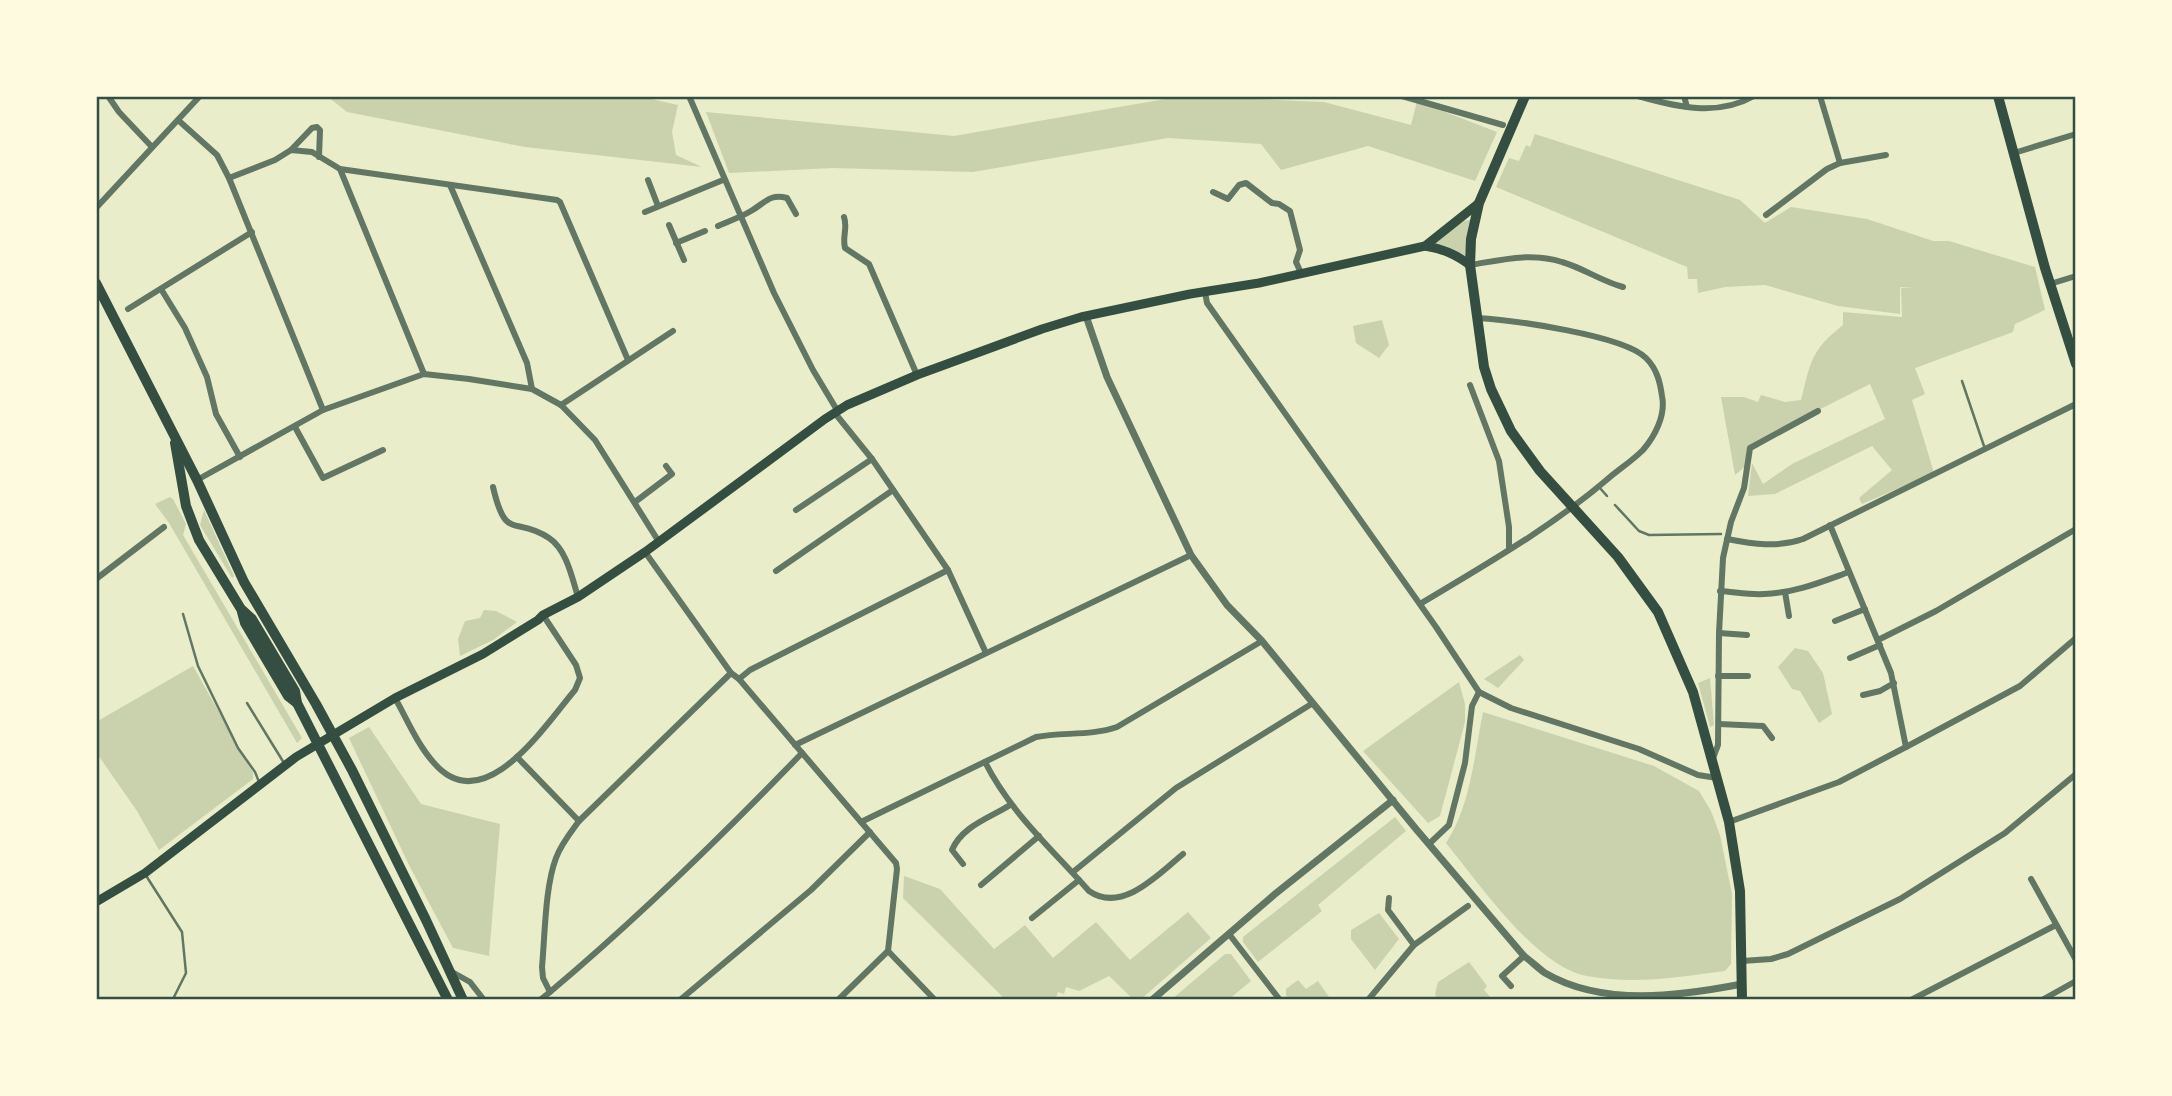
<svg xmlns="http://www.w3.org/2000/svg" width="2172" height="1096" viewBox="0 0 2172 1096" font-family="Quicksand,sans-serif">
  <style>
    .green { fill: #cad2ad }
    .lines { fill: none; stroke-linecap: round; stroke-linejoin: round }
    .service { stroke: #617663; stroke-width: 2.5 }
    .minor { stroke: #617663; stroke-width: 6 }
    .tertiary { stroke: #617663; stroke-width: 7 }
    .secondary { stroke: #344e41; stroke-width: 9 }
    .primary { stroke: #344e41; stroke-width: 10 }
    .trunk { stroke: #344e41; stroke-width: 10 }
    .neatline { fill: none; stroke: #344e41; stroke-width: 2.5 }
  </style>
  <rect width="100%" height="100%" fill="#e9edc9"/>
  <g class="green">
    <path d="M 327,96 L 638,96 L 678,105 L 672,132 L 676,155 L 702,167 L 525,147 L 347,112 Z"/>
    <path d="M 1182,96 L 1324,102 L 1411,125 L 1417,101 L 1497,132 L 1475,181 L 1368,146 L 1281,170 L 1261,144 L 1168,138 L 973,172 L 833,168 L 729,173 L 706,112 L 954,136 Z"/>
    <path d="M 1535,134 L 1740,200 L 1765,223 L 1791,207 L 1867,219 L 1933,241 L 1949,241 L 2035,267 L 2045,310 L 2015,324 L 2013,332 L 1915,368 L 1925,394 L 1912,400 L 1934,473 L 1862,504 L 1859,498 L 1892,470 L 1872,446 L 1775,494 L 1748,496 L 1752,463 L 1763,484 L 1792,464 L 1885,419 L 1870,384 L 1749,445 L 1747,465 L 1735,475 L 1721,397 L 1744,397 L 1758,402 L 1761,395 L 1785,402 L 1801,400 C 1811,362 1810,351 1843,325 L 1843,312 L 1902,317 L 1901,288 L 1914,288 L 1900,287 L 1900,314 L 1838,306 L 1765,285 L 1725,287 L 1698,293 L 1697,279 L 1688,279 L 1687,267 L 1496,187 L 1509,158 L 1519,161 L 1526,145 L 1530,147 Z"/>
    <path d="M 1474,219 L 1470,265 L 1425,246 L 1464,221 Z"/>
    <path d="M 1382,320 L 1389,345 L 1379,358 L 1356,343 L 1353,326 Z"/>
    <path d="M 170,497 L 173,499 L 186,524 L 183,535 L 302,738 L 297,743 L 169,523 L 155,504 Z"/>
    <path d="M 204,510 L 234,576 L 232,578 L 200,525 Z"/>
    <path d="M 484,610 L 496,611 L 517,622 L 493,640 L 460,656 L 458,639 L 465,621 L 480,618 Z"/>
    <path d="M 1795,648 L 1808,651 L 1823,673 L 1832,714 L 1819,723 L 1800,691 L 1792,689 L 1778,667 Z"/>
    <path d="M 1520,655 L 1524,660 L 1498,688 L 1484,679 Z"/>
    <path d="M 193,666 L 253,773 L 253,779 L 159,850 L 137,811 L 96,752 L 96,722 Z"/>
    <path d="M 1710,678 L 1714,725 L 1710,727 L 1698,683 Z"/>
    <path d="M 1459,682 L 1465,704 L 1465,722 L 1440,816 L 1428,823 L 1363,751 Z"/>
    <path d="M 1483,712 L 1654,766 L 1699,791 L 1711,811 L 1720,835 L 1732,894 L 1731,964 L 1725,971 C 1679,977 1633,985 1587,976 C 1536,967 1478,882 1446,843 C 1471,805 1474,756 1483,712 Z"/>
    <path d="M 369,727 L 421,804 L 500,824 L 489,956 L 453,948 L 409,865 L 349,738 Z"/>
    <path d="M 1395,817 L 1406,831 L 1318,905 L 1322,911 L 1258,962 L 1243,942 L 1243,937 Z"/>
    <path d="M 904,876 L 940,889 L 994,949 L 1025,925 L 1053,958 L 1096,922 L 1130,960 L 1188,912 L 1211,938 L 1140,1000 L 1134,1000 L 1109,976 L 1079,991 L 1066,987 L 1064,994 L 1058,992 L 1055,1000 L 1006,1000 L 903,898 Z"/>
    <path d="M 1379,913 L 1399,939 L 1375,970 L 1351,939 L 1351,930 Z"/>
    <path d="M 1225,954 L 1231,954 L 1251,981 L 1228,1000 L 1171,1000 Z"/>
    <path d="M 1469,962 L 1487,986 L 1484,990 L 1493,1000 L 1437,1000 L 1435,994 L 1438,982 Z"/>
    <path d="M 1298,980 L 1306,989 L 1318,981 L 1331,1000 L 1289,1000 L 1286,995 L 1286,989 Z"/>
  </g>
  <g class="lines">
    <g class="service">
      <path d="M 1962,381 L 1985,449"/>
      <path d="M 1599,487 L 1607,496"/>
      <path d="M 1615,505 L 1639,531 L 1649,535 L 1721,534"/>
      <path d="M 183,614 L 198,666 L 238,748 L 255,772 L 259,782"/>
      <path d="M 247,703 L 284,763"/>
      <path d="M 145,874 L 182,932 L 186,973 L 174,997"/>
    </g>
    <g class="minor">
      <path d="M 108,96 L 119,112 L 152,147"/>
      <path d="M 689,96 L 774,293 L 813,370 L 837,410"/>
      <path d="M 1402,96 L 1503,125"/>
      <path d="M 1638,96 C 1677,107 1717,117 1754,96"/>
      <path d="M 1684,96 L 1687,107"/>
      <path d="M 1820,96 L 1840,163"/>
      <path d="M 178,120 L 217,155 L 229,178 L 323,410"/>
      <path d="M 291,150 L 312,128 L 317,127 L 320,130 L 319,157"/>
      <path d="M 2014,153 L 2076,134"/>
      <path d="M 340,169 L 424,374"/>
      <path d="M 229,178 L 275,160 L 291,150 L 312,152 L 340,169 L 557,200 L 560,202 L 628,360"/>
      <path d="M 648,180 L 658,206"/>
      <path d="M 450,185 L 527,363 L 532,389"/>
      <path d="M 1213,192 L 1228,199 L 1239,185 L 1246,183 L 1272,203 L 1279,204 L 1290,211 L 1300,250 L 1296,262 L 1301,273"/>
      <path d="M 96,208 L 200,96"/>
      <path d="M 645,212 L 723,180"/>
      <path d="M 1766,215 L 1827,169 L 1840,163 L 1886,155"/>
      <path d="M 844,217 C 848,228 842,236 845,248 L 869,264 L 917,375"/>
      <path d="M 669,225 L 684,260"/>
      <path d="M 718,226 C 729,221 741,217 751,211 C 765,203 770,193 787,198 L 796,214"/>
      <path d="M 676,243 L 705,231"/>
      <path d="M 1470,265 C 1501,260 1531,252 1562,262 C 1583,268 1601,281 1623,287"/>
      <path d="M 2050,284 L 2076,276"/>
      <path d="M 161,289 L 185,328 L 207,377 L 216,414 L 240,457"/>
      <path d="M 1205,292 L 1207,303 L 1436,627 L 1479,692 L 1511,708 L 1639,749 L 1698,775 L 1717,778"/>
      <path d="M 128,309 L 252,232"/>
      <path d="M 1470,385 L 1499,461 L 1509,527 L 1509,549"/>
      <path d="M 561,405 L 673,331"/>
      <path d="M 834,412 L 872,459 L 948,570 L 986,653"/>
      <path d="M 295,427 L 323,478 L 383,450"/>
      <path d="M 197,480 L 323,410 L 424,374 L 469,379 L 532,389 L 561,405 L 595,440 L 659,542"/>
      <path d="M 493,487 C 506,543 515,515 549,538 C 567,550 572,578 578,597"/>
      <path d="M 635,502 L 672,474 L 666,466"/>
      <path d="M 796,510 L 872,459"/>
      <path d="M 1830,525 L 1891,673 L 1906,747"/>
      <path d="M 1727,539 C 1753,544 1777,548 1803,539 L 2076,404"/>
      <path d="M 645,552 L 731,673 L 739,679 L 896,863 L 897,869 L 888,951 L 935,1000"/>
      <path d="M 776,571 L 893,490"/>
      <path d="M 96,579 L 164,527"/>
      <path d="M 1720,591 C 1735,592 1750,595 1764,594 C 1795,593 1821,582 1849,572"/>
      <path d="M 1785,592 L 1789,616"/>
      <path d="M 1420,604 C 1485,565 1552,527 1610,477 C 1621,468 1633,460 1643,450 C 1655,436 1666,415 1662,396 C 1660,382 1657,369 1646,358 C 1623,335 1512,320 1477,318"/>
      <path d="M 1835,621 L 1865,609"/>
      <path d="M 1719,633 L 1747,635"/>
      <path d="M 1878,640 L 1936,611 L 2076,529"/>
      <path d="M 1850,658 L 1880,645"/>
      <path d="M 1718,676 L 1748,676"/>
      <path d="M 739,679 L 750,670 L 948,570"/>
      <path d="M 1863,695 L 1880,691 L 1894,683"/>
      <path d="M 395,698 C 407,719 417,744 434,763 C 484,821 546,724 575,690 L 580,678 L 576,665 L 543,615"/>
      <path d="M 1719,724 L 1763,726 L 1772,738"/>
      <path d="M 795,745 L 1191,555"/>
      <path d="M 517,757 L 579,821"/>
      <path d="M 1712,761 L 1718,745 L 1719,633 L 1723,558 L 1731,522 L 1744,488 L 1750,448 L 1818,411"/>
      <path d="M 985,762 C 1010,812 1052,849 1089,891 C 1122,914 1159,874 1183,854"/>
      <path d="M 861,822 L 1036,737 C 1063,732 1091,736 1117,727 L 1262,641"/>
      <path d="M 1729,822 L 1839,782 L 1906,747 L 2020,686 L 2076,638"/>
      <path d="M 1429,844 L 1449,825 L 1465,763 L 1472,706 L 1479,692"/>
      <path d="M 963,864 L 952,850 C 962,826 990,818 1010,805"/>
      <path d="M 1073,872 L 1176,788 L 1313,703"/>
      <path d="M 2031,879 L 2076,960"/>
      <path d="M 981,885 L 1039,836"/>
      <path d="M 1389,898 L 1388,910 L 1414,945"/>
      <path d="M 1032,918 L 1079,880"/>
      <path d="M 1229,934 L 1280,1000"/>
      <path d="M 1742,961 L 1771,959 L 1788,954 L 1900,899 L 2005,833 L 2076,774"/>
      <path d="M 452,972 L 470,982 L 484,1000"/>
      <path d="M 1511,986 L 1502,976 L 1524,956"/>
      <path d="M 550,992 C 639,917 721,837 802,753"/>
      <path d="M 540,1000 L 550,992 L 543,978 L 542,967 C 545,935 545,887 556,858 C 561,844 571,832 579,821 L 731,673"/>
      <path d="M 680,1000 L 811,890 L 870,832"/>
      <path d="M 838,1000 L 888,951"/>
      <path d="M 1368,1000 L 1414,945 L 1468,906"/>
      <path d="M 1911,1000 L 2056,925"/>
      <path d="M 2042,1000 L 2076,981"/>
    </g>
    <g class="tertiary">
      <path d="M 1086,316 L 1107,377 L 1191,555 L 1227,605 L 1262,641 L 1416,829 L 1524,956 C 1531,961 1538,968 1545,973 C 1603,1007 1680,996 1742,984"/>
      <path d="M 1152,1000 L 1275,894 L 1393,800"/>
    </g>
    <g class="secondary">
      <path d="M 1425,246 C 1443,249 1455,254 1470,265"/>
      <path d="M 96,902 L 145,873 L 296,757 L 395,698 L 483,654 L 538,620 L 543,615 L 578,597 L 645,552 L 825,419 L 847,405 L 917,375 L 1042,329 L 1081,317 L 1190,294 L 1259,283 L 1425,246 L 1479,203"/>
    </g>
    <g class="primary">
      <path d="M 1525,96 L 1479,203 L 1471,239 L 1470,265 L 1484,367 L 1491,389 L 1511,431 L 1540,471 L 1618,557 L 1658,612 L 1693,692 L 1729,822 L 1740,891 L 1742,1000"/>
      <path d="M 1998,96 L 2045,268 L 2076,364"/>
    </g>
    <g class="trunk">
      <path d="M 96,283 L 197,480 L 244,582 L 316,704 L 352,770 L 426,920 L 463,1000"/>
      <path d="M 175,443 L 186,506 L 199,540 L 241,609 L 252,619 L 295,691 L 297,703 L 448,1000"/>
      <path d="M 242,612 L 245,623 L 288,696 L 297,703"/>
    </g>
  </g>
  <rect width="2172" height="1096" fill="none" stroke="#fefae0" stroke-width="196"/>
  <rect x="98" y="98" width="1976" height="900" class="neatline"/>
</svg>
